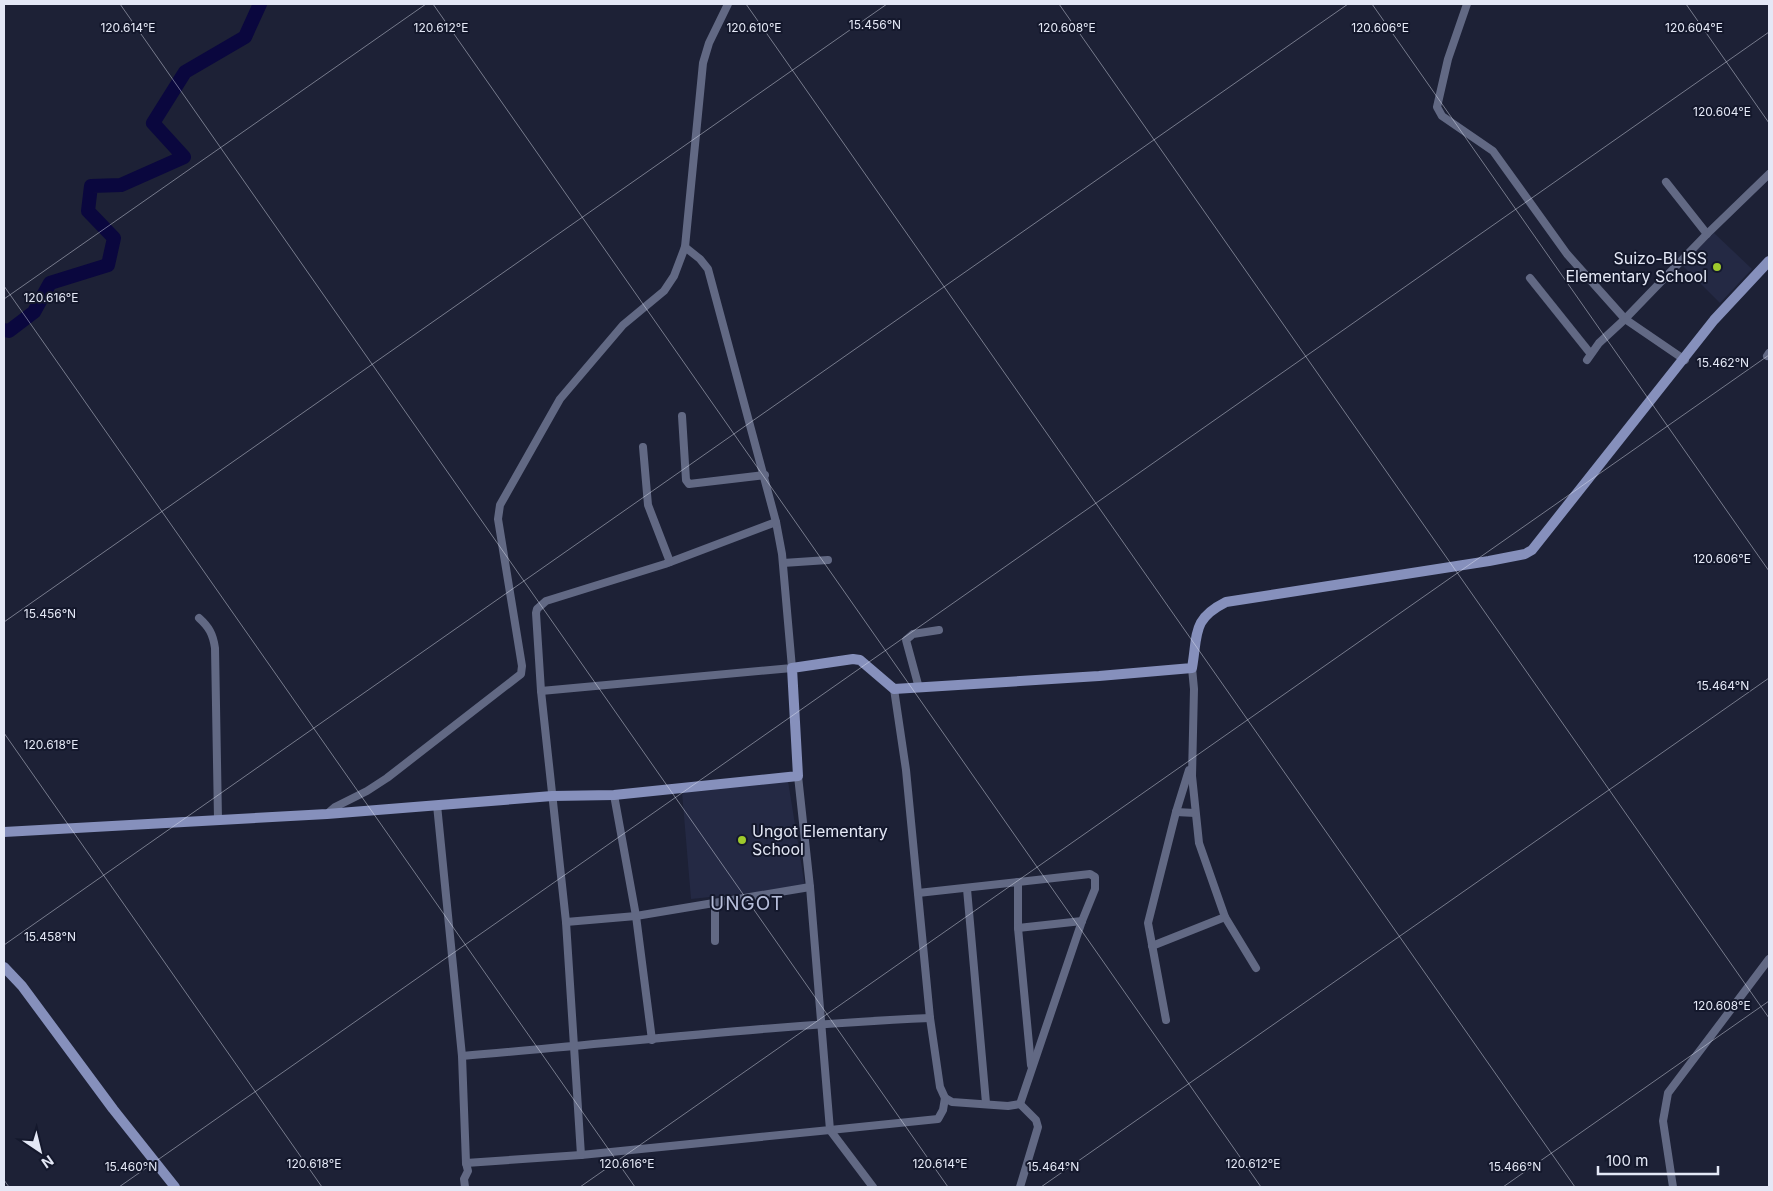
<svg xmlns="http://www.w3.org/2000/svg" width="1773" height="1191" viewBox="0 0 1773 1191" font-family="Inter,sans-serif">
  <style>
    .built { fill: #242944 }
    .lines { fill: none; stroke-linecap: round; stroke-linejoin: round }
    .river { stroke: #0a073e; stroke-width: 14 }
    .street { stroke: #626984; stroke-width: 8 }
    .secondary { stroke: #8690bc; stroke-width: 10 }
    .ticks { fill: none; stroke: #e4e8f6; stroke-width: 1; stroke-opacity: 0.45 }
    .poi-dot { fill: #9fca2c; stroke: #14182c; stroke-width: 2 }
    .labels { text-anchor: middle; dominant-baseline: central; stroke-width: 4; stroke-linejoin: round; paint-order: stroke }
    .poi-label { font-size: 16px; fill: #e4e8f6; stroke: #14182c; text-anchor: end }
    .quarter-label { font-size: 19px; letter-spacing: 1px; fill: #b7beda; stroke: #14182c }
    .ticks-label { font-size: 12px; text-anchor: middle; fill: #e4e8f6; stroke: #14182c; stroke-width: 4; stroke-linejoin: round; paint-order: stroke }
  </style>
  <rect width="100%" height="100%" fill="#1d2136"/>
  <g class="built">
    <path d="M 1714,233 L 1752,269 L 1720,303 L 1682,265 Z"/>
    <path d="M 788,781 L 805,887 L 691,899 L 682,792 Z"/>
  </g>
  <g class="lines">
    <path class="river" d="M 4,330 L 9,331 L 34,312 L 50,283 L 108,265 L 114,238 L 88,211 L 91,186 L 121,185 L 184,157 L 153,123 L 185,72 L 245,37 L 260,4"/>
    <g class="street">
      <path d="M 1467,4 L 1448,59 L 1437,107 L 1442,116 L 1493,151 L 1567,254 L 1625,319 L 1599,343 L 1587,360"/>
      <path d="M 1666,182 L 1707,234"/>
      <path d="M 1530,278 L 1590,353"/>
      <path d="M 1767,356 L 1769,353"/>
      <path d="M 1685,360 L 1625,319 L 1707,234 L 1769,174"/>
      <path d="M 682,416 L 686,480 L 689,484 L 765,475"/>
      <path d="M 643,447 L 648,505 L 670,562"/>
      <path d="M 783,563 L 828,560"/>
      <path d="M 199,618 C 209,627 213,634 215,648 L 218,819"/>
      <path d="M 1192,668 L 1194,689 L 1192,776 L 1199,843 L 1225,917 L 1256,968"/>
      <path d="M 919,688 L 906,640 L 913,634 L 939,630"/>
      <path d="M 894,689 L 906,770 L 930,1018 L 940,1087 L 945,1098 L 952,1102 L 1008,1106 L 1020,1104"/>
      <path d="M 541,691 L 792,668 L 782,554 L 776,522 L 708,269 L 700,259 L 685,247"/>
      <path d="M 614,795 L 636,916 L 652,1040"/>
      <path d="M 437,805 L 462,1056 L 466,1163 L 581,1155 L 830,1130 L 810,887 L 798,776"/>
      <path d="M 1176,812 L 1195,813"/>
      <path d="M 327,814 L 335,807 L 367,791 L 387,778 L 521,674 L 522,666 L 498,519 L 500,505 L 560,399 L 623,325 L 664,291 L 674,276 L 685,247 L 703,63 L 709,43 L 728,4"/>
      <path d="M 1018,882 L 1018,928 L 1031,1065"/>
      <path d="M 967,889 L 986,1103"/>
      <path d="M 918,893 L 1090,874 L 1095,877 L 1095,889 L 1082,921 L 1020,1104"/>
      <path d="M 566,922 L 636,916 L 810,887"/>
      <path d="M 1018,928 L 1082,921"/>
      <path d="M 715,941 L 715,903"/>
      <path d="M 1152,946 L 1225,917"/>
      <path d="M 1166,1020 L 1148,923 L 1176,812 L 1189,770"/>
      <path d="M 462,1056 C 618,1043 774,1025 930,1018"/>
      <path d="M 830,1130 L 938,1119 L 943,1110 L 945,1098"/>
      <path d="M 830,1130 L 873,1187"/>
      <path d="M 581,1155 L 566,922 L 541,691 L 536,613 L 537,609 L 546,601 L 665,564 L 776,522"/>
      <path d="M 465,1187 L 464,1179 L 468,1171 L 466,1163"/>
      <path d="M 1020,1187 L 1038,1127 L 1036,1120 L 1020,1104"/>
      <path d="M 1673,1187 L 1663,1121 L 1668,1093 L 1769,959"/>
    </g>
    <g class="secondary">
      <path d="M 4,832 L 327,814 L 552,796 L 614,795 L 798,776 L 792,668 L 853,659 L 860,660 L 894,689 L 1099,676 L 1192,668 C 1198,633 1192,619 1226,602 L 1489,561 L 1525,554 L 1532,550 L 1714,320 L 1769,261"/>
      <path d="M 4,967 L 22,986 L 113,1109 L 175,1187"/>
    </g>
  </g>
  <path class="ticks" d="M 120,4 L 948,1187M 433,4 L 1261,1187M 746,4 L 1575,1187M 1059,4 L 1769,1018M 1372,4 L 1769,571M 1686,4 L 1769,123M 4,286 L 635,1187M 4,299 L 426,4M 4,622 L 887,4M 4,733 L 322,1187M 4,945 L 1348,4M 4,1180 L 9,1187M 119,1187 L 1769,32M 580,1187 L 1769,355M 1041,1187 L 1769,678M 1503,1187 L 1769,1001"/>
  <g class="poi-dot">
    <circle cx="1717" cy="267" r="5"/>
    <circle cx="742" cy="840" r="5"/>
  </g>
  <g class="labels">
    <g class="poi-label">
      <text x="1707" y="258">Suizo-BLISS<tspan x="1707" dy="18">Elementary School</tspan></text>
      <text x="752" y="831" text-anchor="start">Ungot Elementary<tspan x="752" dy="18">School</tspan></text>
    </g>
    <g class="quarter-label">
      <text x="747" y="903">UNGOT</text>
    </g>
  </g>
  <g class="ticks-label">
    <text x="875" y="29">15.456°N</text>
    <text x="1694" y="32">120.604°E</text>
    <text x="128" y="32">120.614°E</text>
    <text x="441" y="32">120.612°E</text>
    <text x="754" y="32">120.610°E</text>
    <text x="1067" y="32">120.608°E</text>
    <text x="1380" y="32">120.606°E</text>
    <text x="1722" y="116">120.604°E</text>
    <text x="51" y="302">120.616°E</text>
    <text x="1723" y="367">15.462°N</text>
    <text x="1722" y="563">120.606°E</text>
    <text x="50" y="618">15.456°N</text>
    <text x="1723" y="690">15.464°N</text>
    <text x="51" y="749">120.618°E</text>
    <text x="50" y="941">15.458°N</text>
    <text x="1722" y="1010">120.608°E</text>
    <text x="314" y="1168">120.618°E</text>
    <text x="627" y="1168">120.616°E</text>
    <text x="940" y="1168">120.614°E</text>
    <text x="1253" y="1168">120.612°E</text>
    <text x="131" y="1171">15.460°N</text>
    <text x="1053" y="1171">15.464°N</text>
    <text x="1515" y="1171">15.466°N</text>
  </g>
  <rect width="1773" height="1191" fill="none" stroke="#e4e8f6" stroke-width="10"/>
  <g transform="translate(40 1151) rotate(145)" stroke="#14182c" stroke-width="4" paint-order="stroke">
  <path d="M0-4L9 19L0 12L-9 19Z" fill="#e4e8f6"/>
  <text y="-8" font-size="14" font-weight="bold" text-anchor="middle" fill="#e4e8f6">N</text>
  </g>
  <path d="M1598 1166v8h120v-8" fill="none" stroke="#e4e8f6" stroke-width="2.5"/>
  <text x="1606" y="1166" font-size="15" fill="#e4e8f6" stroke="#14182c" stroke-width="4" paint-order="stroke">100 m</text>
</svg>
